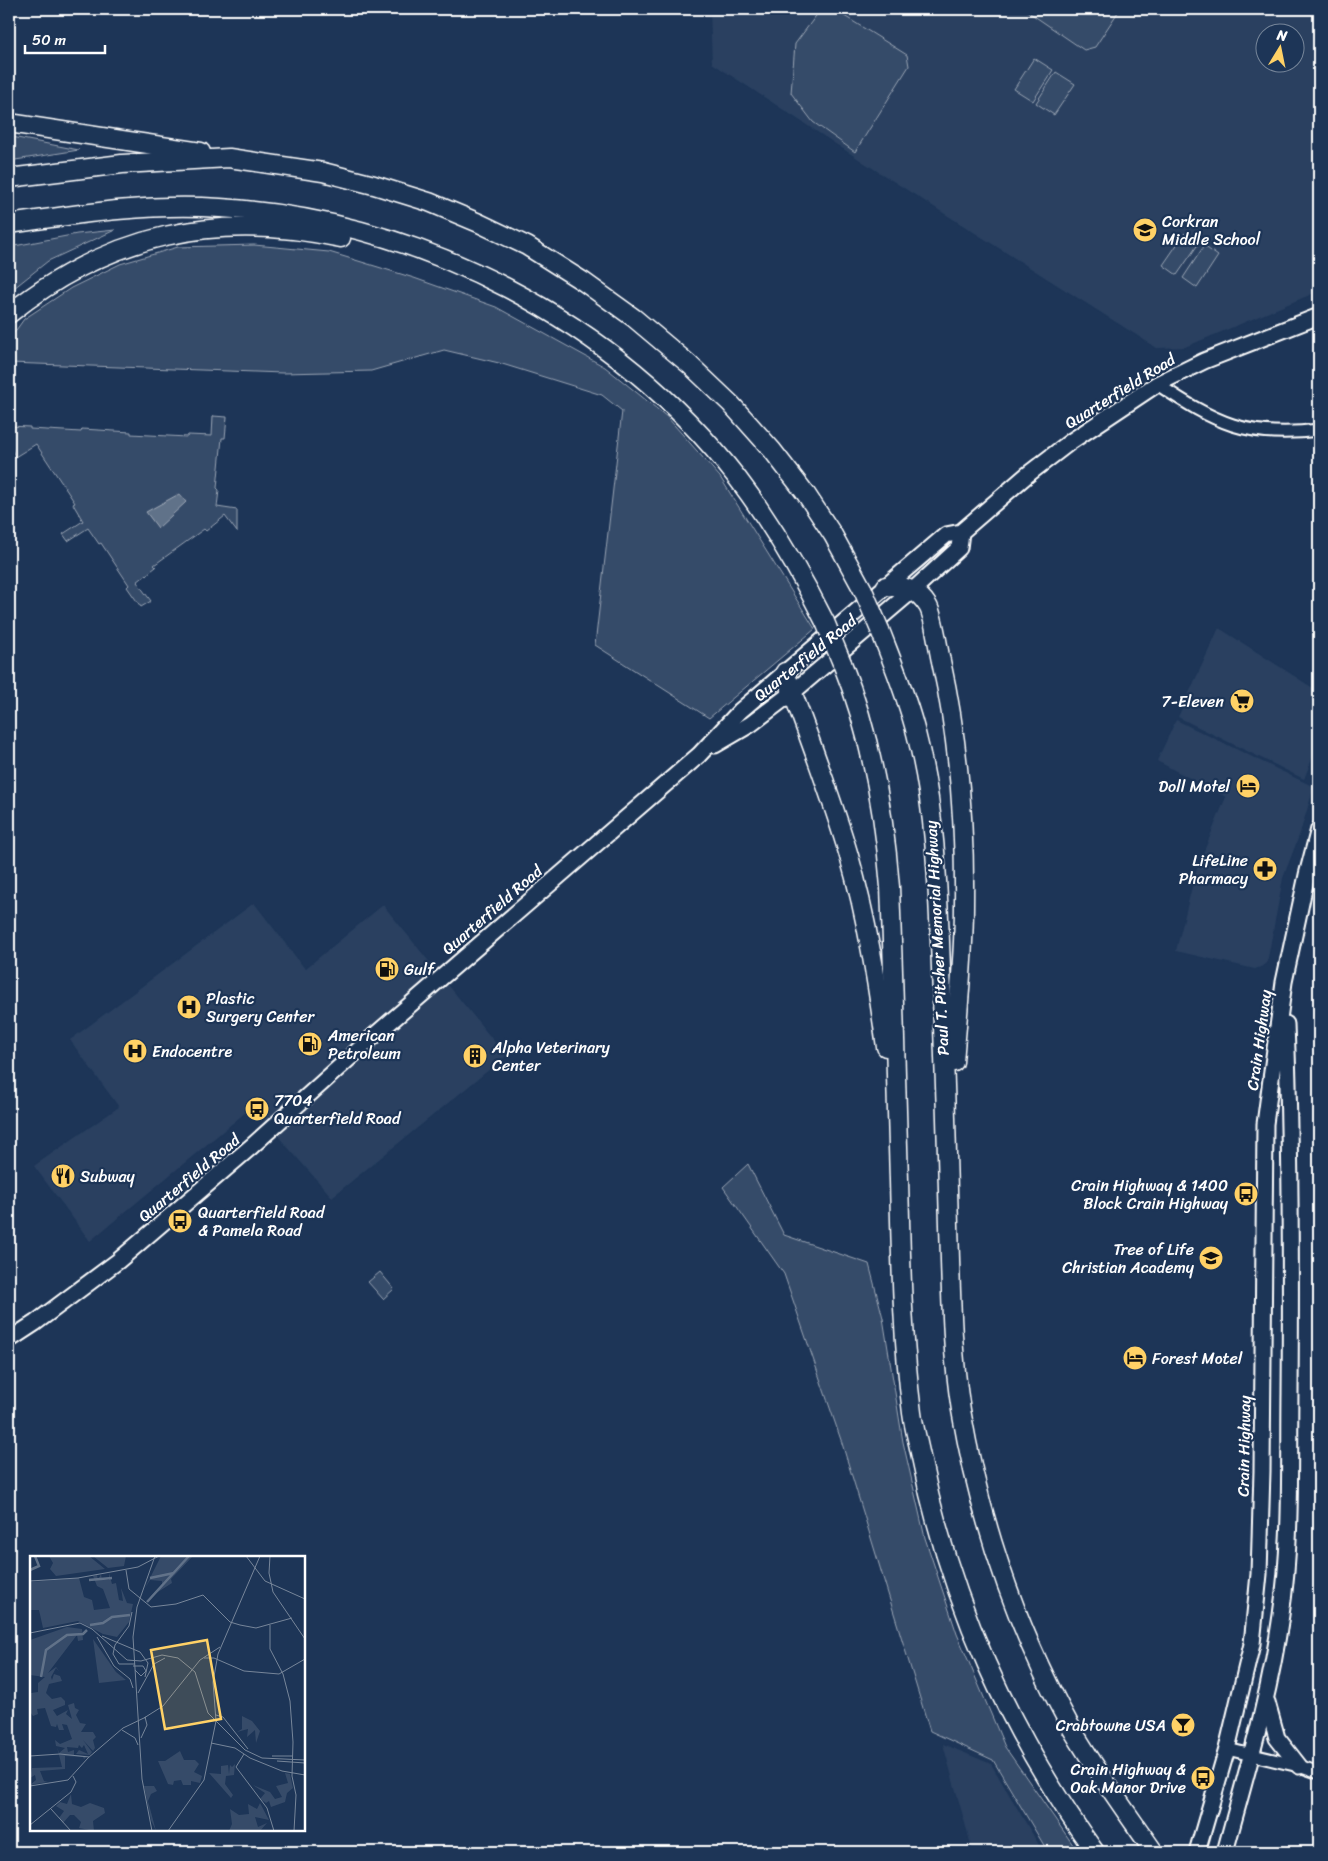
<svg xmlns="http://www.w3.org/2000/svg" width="1328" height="1861" viewBox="0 0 1328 1861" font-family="Sriracha,sans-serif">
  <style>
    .built { fill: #2a4161; fill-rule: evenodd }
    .green { fill: #364b69; stroke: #9aa5b4 }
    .water { fill: #617289; stroke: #a0aab8 }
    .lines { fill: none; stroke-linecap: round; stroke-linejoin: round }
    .minor-casing { stroke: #fff; stroke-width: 15 }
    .major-casing { stroke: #fff; stroke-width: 19 }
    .highway-casing { stroke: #fff; stroke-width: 21 }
    .minor { stroke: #1d3557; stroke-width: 11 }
    .major { stroke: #1d3557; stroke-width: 15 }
    .highway { stroke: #1d3557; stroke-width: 18 }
    .highway-bridge-casing { stroke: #fff; stroke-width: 21; stroke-linecap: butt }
    .highway-bridge { stroke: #1d3557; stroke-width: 18 }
    .labels { text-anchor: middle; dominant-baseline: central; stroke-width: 4.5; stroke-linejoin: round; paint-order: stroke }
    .poi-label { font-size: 16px; fill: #fff; stroke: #1d3557; text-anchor: start }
    .street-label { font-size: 16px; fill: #fff; stroke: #1d3557 }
    .inset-river { fill: none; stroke: #617289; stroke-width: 2.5 }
    .inset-road { fill: none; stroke: #77869a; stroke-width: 1 }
    .view { fill: #ffd166; fill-opacity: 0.15; stroke: #ffd166; stroke-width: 2.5 }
    .inset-edge { fill: none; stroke: #fff; stroke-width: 2.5 }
  </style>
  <rect width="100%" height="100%" fill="#1d3557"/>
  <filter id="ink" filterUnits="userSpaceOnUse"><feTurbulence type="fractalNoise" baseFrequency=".02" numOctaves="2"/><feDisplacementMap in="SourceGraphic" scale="10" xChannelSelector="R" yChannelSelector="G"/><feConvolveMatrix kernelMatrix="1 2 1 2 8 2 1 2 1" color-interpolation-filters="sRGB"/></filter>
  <g filter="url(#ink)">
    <g class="built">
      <path d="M 710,9 L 1319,9 L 1319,291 L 1185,347 L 1157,348 L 874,169 L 712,63 ZM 1266,32 L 1296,32 L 1296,62 L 1266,62 Z"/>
      <path d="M 1219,628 L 1319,692 L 1319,741 L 1304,779 L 1178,717 Z"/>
      <path d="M 1176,720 L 1314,787 L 1300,833 L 1283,878 L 1267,963 L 1263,966 L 1255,969 L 1176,951 L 1196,871 L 1226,797 L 1157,761 Z"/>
      <path d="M 254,903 L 305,969 L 383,905 L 506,1056 L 332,1197 L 252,1107 L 90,1241 L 34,1166 L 119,1107 L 70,1040 Z"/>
      <path d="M 943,1744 L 991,1764 L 1043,1852 L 973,1852 Z"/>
    </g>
    <g class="green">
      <path d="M 821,9 L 833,9 L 907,55 L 909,66 L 855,152 L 813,122 L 791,93 L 795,44 Z"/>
      <path d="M 1024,9 L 1120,9 L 1095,47 L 1084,50 Z"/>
      <path d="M 1034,58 L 1053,70 L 1033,101 L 1014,89 Z"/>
      <path d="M 1056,72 L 1075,84 L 1054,115 L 1036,103 Z"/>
      <path d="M 9,136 L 12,137 L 79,150 L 9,161 Z"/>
      <path d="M 115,230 L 48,261 L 9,292 L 9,247 L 77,234 Z"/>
      <path d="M 1185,233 L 1199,243 L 1177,275 L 1163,265 Z"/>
      <path d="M 254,245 L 329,252 L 414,278 L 496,307 L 605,367 L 667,417 L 720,477 L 815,629 L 709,718 L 595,645 L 622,411 L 602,395 L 499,363 L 444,350 L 371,371 L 283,373 L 9,363 L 9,340 L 24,319 L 71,288 L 120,264 L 178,247 Z"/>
      <path d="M 1204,246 L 1218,256 L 1197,288 L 1183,278 Z"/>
      <path d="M 213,416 L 227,417 L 225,438 L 222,438 L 217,488 L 219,490 L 217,507 L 237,510 L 237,532 L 225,516 L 206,531 L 204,529 L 154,565 L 156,567 L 137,582 L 151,601 L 141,607 L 127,587 L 129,585 L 101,543 L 99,544 L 88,528 L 68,541 L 63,534 L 83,521 L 73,504 L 75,503 L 36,444 L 15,457 L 9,442 L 9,426 L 30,427 L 30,429 L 81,432 L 82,429 L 131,432 L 131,434 L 187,437 L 188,435 L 212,436 Z"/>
      <path d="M 748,1164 L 784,1235 L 869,1264 L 883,1318 L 903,1442 L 925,1538 L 957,1634 L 1005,1747 L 1078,1852 L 1048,1852 L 993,1760 L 930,1731 L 841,1440 L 784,1274 L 723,1187 Z"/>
      <path d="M 380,1272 L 394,1289 L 383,1299 L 368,1282 Z"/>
    </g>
    <path class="water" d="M 179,494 L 186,502 L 158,528 L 146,512 Z"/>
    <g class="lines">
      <defs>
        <g id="minor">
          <path d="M 1157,384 C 1216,423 1246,439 1319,430"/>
          <path d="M 1227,1749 L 1299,1766 L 1319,1773"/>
        </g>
        <g id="major">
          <path d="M 715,745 L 751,724 L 793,692 L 913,590 L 959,548 L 961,532"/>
          <path d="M 9,1340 L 35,1323 L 118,1261 L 252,1146 L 375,1035 L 699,755 L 740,711 L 946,535 L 961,532 L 1027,475 L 1070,442 L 1157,384 L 1204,361 L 1319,316"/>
          <path d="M 1267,1702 L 1277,1738 L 1299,1766"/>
          <path d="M 1197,1852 L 1227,1749 L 1252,1644 L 1259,1574 L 1262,1471 L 1265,1124 L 1284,982 L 1307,875 L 1319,829"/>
          <path d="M 1225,1852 C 1246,1774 1270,1696 1281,1615 C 1292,1542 1289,1467 1290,1393 C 1291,1270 1291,1147 1286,1024"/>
        </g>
        <g id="highway">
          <path d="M 9,123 L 201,152"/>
          <path d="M 9,178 L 122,164 L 229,158 L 323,172 L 374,185 L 429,202 L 479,223 L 527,246 L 584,282 L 634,318 L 690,365 L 731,404 L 772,450 L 806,494 L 833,535 L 863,590"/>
          <path d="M 9,224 C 79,214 149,203 220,208 C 420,220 615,320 738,479 C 772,524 800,572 825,622"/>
          <path d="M 9,314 C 109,234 216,211 341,238"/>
          <path d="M 886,586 C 905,585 918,590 928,606 C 934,616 938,648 941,661 C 959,742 965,824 964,906 C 964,958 958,1010 954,1062"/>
          <path d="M 880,630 C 893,664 907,697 916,733 C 936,810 938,889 941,968 C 944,1054 947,1139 949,1225 C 951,1286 951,1349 961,1410 C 980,1521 1015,1625 1069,1724 C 1094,1768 1125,1810 1154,1852"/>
          <path d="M 842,663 C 871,735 884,810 890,887 C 894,985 896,1083 899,1180 C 901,1258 902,1336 912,1413 C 914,1428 918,1442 921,1457 C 949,1600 1010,1734 1095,1852"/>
          <path d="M 785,672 C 807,733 831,794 849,856 C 867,918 877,983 886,1047"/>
        </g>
      </defs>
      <use href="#minor" class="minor-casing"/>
      <use href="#major" class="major-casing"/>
      <use href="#highway" class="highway-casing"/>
      <use href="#minor" class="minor"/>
      <use href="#major" class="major"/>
      <use href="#highway" class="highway"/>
      <defs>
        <g id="highway-bridge">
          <path d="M 863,590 L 880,630"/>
          <path d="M 825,622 L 842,663"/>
        </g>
      </defs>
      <use href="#highway-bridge" class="highway-bridge-casing"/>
      <use href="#highway-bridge" class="highway-bridge"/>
    </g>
  </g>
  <defs>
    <symbol id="school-disc" viewBox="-11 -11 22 22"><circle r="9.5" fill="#ffd166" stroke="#1d3557"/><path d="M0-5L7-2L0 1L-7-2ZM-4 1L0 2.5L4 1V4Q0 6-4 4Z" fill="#111"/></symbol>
    <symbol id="supermarket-disc" viewBox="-11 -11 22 22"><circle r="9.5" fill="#ffd166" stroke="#1d3557"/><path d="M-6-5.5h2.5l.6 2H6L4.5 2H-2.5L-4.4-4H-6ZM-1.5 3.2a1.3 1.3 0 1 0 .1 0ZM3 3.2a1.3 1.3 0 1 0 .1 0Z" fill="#111"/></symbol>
    <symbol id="hotel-disc" viewBox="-11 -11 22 22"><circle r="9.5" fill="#ffd166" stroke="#1d3557"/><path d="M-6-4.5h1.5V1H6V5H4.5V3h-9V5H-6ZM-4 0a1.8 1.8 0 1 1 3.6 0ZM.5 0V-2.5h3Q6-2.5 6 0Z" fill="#111"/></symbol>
    <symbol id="pharmacy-disc" viewBox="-11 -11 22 22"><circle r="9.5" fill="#ffd166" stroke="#1d3557"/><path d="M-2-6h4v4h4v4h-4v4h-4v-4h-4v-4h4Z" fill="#111"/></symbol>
    <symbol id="fuel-disc" viewBox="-11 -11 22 22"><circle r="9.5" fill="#ffd166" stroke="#1d3557"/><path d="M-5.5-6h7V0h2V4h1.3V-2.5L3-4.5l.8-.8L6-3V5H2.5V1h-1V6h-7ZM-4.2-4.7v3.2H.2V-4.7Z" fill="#111"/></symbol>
    <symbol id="hospital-disc" viewBox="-11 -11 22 22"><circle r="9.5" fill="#ffd166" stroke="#1d3557"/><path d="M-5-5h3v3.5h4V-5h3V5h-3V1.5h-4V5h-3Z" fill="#111"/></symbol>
    <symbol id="building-disc" viewBox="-11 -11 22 22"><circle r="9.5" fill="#ffd166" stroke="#1d3557"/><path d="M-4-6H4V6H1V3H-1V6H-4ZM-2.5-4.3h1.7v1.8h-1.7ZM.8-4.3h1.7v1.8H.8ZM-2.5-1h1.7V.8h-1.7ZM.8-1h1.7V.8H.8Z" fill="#111"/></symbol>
    <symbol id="bus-disc" viewBox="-11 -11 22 22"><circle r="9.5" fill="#ffd166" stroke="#1d3557"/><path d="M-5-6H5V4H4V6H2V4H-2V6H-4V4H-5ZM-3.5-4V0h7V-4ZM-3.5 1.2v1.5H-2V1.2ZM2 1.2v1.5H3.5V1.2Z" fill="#111"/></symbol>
    <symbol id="restaurant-disc" viewBox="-11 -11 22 22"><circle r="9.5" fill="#ffd166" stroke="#1d3557"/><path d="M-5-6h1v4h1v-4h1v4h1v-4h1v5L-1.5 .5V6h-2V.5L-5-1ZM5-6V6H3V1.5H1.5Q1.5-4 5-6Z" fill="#111"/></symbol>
    <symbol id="bar-disc" viewBox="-11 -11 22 22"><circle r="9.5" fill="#ffd166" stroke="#1d3557"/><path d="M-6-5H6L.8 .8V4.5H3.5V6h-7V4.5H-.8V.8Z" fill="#111"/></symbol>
  </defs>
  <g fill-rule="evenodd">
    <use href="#school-disc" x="1131" y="216" width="28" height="28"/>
    <use href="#supermarket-disc" x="1228" y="687" width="28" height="28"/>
    <use href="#hotel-disc" x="1234" y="772" width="28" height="28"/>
    <use href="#pharmacy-disc" x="1251" y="855" width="28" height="28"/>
    <use href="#fuel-disc" x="373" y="955" width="28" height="28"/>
    <use href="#hospital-disc" x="175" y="993" width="28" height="28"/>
    <use href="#fuel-disc" x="296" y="1030" width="28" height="28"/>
    <use href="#hospital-disc" x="121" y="1037" width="28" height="28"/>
    <use href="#building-disc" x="461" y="1042" width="28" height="28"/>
    <use href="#bus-disc" x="243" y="1095" width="28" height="28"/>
    <use href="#restaurant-disc" x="49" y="1162" width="28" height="28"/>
    <use href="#bus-disc" x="1232" y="1180" width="28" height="28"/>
    <use href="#bus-disc" x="166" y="1207" width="28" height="28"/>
    <use href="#school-disc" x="1197" y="1244" width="28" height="28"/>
    <use href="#hotel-disc" x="1121" y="1344" width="28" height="28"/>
    <use href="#bar-disc" x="1169" y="1711" width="28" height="28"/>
    <use href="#bus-disc" x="1189" y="1764" width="28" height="28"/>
  </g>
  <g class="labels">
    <g class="poi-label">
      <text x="1162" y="221">Corkran<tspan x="1162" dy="18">Middle School</tspan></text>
      <text x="1224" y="701" text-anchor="end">7-Eleven</text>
      <text x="1230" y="786" text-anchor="end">Doll Motel</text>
      <text x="1248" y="860" text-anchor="end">LifeLine<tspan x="1248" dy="18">Pharmacy</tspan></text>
      <text x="404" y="969">Gulf</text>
      <text x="206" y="998">Plastic<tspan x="206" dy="18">Surgery Center</tspan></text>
      <text x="328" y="1035">American<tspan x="328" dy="18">Petroleum</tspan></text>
      <text x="492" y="1047">Alpha Veterinary<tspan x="492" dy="18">Center</tspan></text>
      <text x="152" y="1051">Endocentre</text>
      <text x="274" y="1100">7704<tspan x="274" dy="18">Quarterfield Road</tspan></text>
      <text x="80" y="1176">Subway</text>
      <text x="1228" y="1185" text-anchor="end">Crain Highway &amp; 1400<tspan x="1228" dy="18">Block Crain Highway</tspan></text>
      <text x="198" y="1212">Quarterfield Road<tspan x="198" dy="18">&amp; Pamela Road</tspan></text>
      <text x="1194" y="1249" text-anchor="end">Tree of Life<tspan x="1194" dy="18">Christian Academy</tspan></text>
      <text x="1152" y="1358">Forest Motel</text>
      <text x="1166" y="1725" text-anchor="end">Crabtowne USA</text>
      <text x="1186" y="1769" text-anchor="end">Crain Highway &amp;<tspan x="1186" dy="18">Oak Manor Drive</tspan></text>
    </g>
    <g class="street-label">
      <text transform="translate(1120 391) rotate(-32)">Quarterfield Road</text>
      <text transform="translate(805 658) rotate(-39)">Quarterfield Road</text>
      <text transform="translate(492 910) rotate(-41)">Quarterfield Road</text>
      <text transform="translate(937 938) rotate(-93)">Paul T. Pitcher Memorial Highway</text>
      <text transform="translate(1259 1040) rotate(-82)">Crain Highway</text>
      <text transform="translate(189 1178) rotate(-40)">Quarterfield Road</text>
      <text transform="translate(1244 1446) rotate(-89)">Crain Highway</text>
    </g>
  </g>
  <g transform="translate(30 1556)">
    <rect width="275" height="275" fill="#1d3557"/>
    <path d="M 19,0 L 59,0 L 75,13 L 26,20 L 20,13 L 23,7 ZM 63,0 L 96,0 L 94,10 L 78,12 ZM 131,0 L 163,0 L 141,23 L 142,27 L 120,41 L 132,28 L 132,25 L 120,24 L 115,32 ZM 79,17 L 82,28 L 86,27 L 89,44 L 93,45 L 91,32 L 97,47 L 103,48 L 99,66 L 87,81 L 73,78 L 48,65 L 13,72 L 9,54 L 0,54 L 0,26 L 49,22 L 54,41 L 62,44 L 64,54 L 80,52 L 73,33 L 67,30 L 63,20 L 67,19 L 68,24 L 71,18 L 72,24 L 79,24 ZM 37,71 L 52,73 L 53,84 L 48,85 L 47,79 L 18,117 L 26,111 L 29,115 L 26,112 L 21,121 L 22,124 L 24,118 L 30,120 L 32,125 L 19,128 L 16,137 L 22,143 L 31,141 L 35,145 L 35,149 L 23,154 L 27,160 L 38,154 L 36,158 L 42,163 L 38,149 L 44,147 L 45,152 L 49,154 L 46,159 L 50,167 L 56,168 L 51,176 L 63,176 L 66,181 L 63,184 L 65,192 L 63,195 L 53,184 L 62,196 L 60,199 L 46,198 L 49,194 L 58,198 L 54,189 L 52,192 L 49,189 L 48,192 L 37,191 L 38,196 L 44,194 L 44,199 L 57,200 L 54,203 L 53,201 L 35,200 L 35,213 L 10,215 L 14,225 L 18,226 L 0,229 L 6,224 L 5,219 L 0,222 L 2,212 L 32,211 L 27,191 L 29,197 L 35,192 L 26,190 L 25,184 L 30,188 L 42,183 L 37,169 L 32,168 L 34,174 L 29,174 L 27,168 L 26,171 L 21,170 L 15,152 L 7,153 L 8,158 L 3,160 L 0,156 L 0,134 L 1,137 L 8,136 L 8,127 L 15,121 L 0,119 L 0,84 ZM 63,83 L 86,116 L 96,124 L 69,127 ZM 212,160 L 222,165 L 230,175 L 226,187 L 225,174 L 217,181 L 218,173 L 207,176 L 212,173 ZM 150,195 L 154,204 L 165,204 L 169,208 L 164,216 L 172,220 L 170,227 L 161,225 L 161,229 L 153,229 L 151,224 L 144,225 L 143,229 L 138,228 L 128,205 L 135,205 ZM 205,208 L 204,219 L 196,220 L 195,228 L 203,239 L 201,242 L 179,217 L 191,218 L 191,210 L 198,209 L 199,218 L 200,209 L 202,211 ZM 255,217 L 260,218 L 263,232 L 257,237 L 255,246 L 241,251 L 239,245 L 236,247 L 230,243 L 235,237 L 223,229 L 240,236 L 245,243 L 252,241 L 246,230 L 258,227 ZM 114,230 L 124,230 L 127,235 L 121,238 L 118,245 L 126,275 L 121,264 ZM 41,238 L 42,248 L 51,251 L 60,247 L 74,252 L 75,257 L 63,265 L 64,275 L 49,272 L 51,266 L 44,259 L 40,259 L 33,267 L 29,262 L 34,255 L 26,250 L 30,246 L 37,248 ZM 230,247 L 239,264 L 225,261 L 228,271 L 237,267 L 230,275 L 199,275 L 202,268 L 200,253 L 209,259 L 219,258 L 218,248 L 227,253 Z" fill="#364b69"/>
    <path class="inset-river" d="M 0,14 L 9,10 L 5,0M 120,22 L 144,17M 59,24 L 82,22M 117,46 L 159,0M 60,69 L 73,67 L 82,61 L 100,59M 11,121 L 16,94 L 37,79 L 53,78 L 57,74"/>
    <path class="inset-road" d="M 216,0 L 235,25 L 275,43M 240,0 L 239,17 L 243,36 L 275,83M 96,14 L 99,33 L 121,51 L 146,48 L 173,39 L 200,66 L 210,69 L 226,72 L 262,62M 0,25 L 48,22 L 108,11 L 129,0M 102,56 L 99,70 L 85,89 L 83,98 L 89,108 L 105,108M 240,69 L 240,93 L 253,118 L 260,145 L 263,186 L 262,220 L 266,239 L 264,275M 0,77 L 50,67 L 62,73 L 97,104 L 111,105 L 132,99 L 148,102 L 165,116 L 178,157 L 215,194 L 232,202 L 275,204M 72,80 L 110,96 L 118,107 L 115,121M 67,81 L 84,110 L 100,123 L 103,132M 174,102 L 184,102 L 214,115 L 249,118 L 275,103M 103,110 L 113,110 L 116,115 L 111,120 L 105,114M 108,137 L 124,108 L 135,102M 186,159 L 193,161 L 218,193M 114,162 L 133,150 L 170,104 L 190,91M 92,174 L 105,182 L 108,189M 111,182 L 117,169 L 115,161M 181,187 L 205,192 L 220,202 L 252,215 L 275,219M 214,198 L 206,211 L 237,252 L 244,275M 0,200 L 30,198 L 59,201M 242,200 L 263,200M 247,205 L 275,207M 0,230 L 38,224 L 58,202 L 93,172 L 116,161M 21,253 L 41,275M 0,269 L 41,236 L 46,226 L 43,220M 122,275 L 112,223 L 103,81 L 107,51 L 125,0M 138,275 L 174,224 L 186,165 L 183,126 L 188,98 L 230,0"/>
    <path class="view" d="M 177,84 L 191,163 L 135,173 L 121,94 Z"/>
    <rect width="275" height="275" class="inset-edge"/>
  </g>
  <rect width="1328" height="1861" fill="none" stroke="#1d3557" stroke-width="30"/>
  <rect x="15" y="15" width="1298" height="1831" fill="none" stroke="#fff" stroke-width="2" filter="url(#ink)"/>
  <g transform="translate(1280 48) rotate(10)"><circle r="24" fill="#1d3557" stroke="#77869a"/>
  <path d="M0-4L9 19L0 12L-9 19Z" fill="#ffd166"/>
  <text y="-8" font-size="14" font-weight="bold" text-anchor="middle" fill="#ffffff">N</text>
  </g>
  <path d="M25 45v8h80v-8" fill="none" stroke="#ffffff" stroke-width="2.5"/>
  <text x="32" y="45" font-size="15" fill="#ffffff" stroke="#1d3557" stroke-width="4" paint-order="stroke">50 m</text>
</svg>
